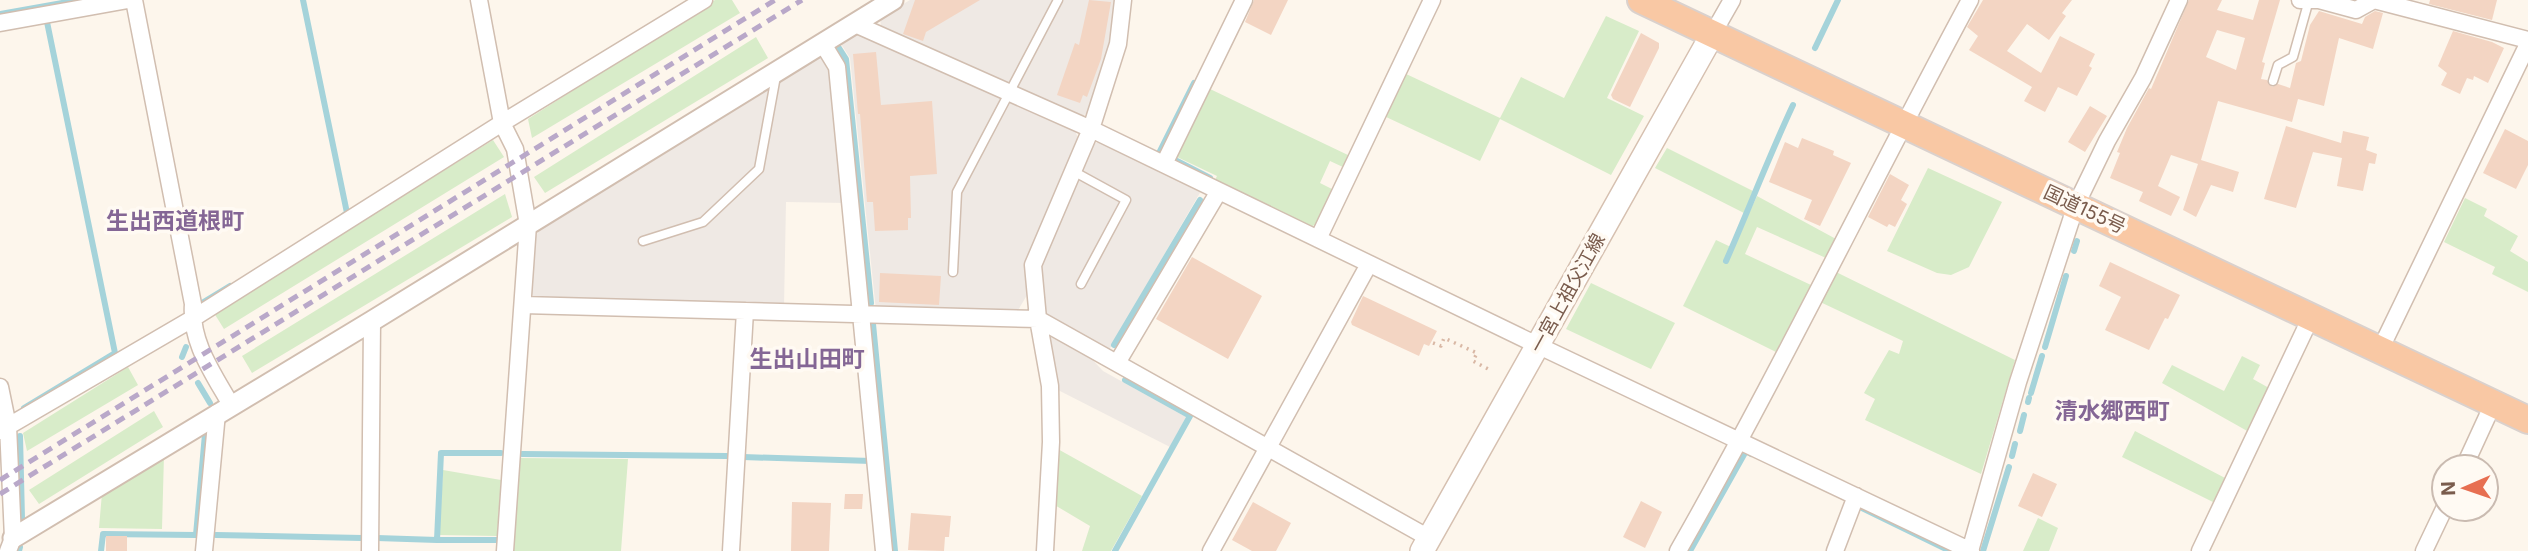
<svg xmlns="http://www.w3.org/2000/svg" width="2528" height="551" font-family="Inter,'Noto Sans JP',sans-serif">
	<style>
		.industrial { fill: #efe9e4 }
		.green { fill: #d8ecc9 }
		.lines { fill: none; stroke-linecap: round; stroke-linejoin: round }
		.stream { stroke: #a5d3da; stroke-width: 6 }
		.building { fill: #f3d5c3; fill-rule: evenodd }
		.service-casing { stroke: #d1beb0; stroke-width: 11 }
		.minor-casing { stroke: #d1beb0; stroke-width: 19 }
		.tertiary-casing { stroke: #d1beb0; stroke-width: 23 }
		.secondary-casing { stroke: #d6c0b0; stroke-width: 26 }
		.trunk-casing { stroke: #dad1cd; stroke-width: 30 }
		.path { stroke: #d9b8a5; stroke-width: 3.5; stroke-dasharray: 2 5; stroke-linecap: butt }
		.service { stroke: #fff; stroke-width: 8 }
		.minor { stroke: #fff; stroke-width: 16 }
		.tertiary { stroke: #fff; stroke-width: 19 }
		.secondary { stroke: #fff; stroke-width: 23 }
		.trunk { stroke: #f9c8a4; stroke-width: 26 }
		.rail { stroke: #b9a8c9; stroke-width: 5; stroke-dasharray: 10 7; stroke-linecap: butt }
		.labels { text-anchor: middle; stroke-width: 7; stroke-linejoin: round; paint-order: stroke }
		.street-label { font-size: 19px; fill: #7a5c4d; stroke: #fffaf3 }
		.quarter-label { font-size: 23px; font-weight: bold; fill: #846695; stroke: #fffaf3 }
	</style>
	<rect width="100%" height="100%" fill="#fdf6ec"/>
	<!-- industrial -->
	<path class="industrial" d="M910,0H1118L1112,41L1088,113L1080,117L881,26L880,18Z
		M860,31L1074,129L1079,140L1028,265L1027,295L1017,312L876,311L850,58L841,44Z
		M825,54L834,70L847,203L786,202L784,307L534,300L531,290L534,238L544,224Z
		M1100,142L1201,191L1109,350L1041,311L1039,263L1092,144Z
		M1050,332L1086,353L1103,371L1186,417L1170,447L1056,389L1046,338Z"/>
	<!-- green -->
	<path class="green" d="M715,0H732L740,13L532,138L528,119Z
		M1606,16L1639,31L1607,98L1644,116L1611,175L1500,119L1480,161L1384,116L1404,73L1500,118L1521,77L1564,98Z
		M756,37L768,58L545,193L534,177Z
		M1208,88L1350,156L1345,168L1330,161L1320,183L1334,190L1319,222L1311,227L1215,180L1217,176L1175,156Z
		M493,140L504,157L224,329L214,313Z
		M1667,148L1753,191L1744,213L1655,168Z
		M1928,168L2002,202L1969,267L1951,275L1937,273L1887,251Z
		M505,194L512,217L252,373L242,356Z
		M1757,196L1836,239L1826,258L1757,227L1745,254L1811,285L1776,352L1683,306L1716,240L1733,248Z
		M2465,198L2487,209L2484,216L2518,236L2510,251L2528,262V292L2492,274L2495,267L2444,242Z
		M1834,271L2015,360L1981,474L1865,420L1875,399L1864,393L1889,350L1899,354L1903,341L1818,301Z
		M1591,283L1675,323L1651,369L1566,329Z
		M2242,356L2260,365L2253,379L2269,388L2249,432L2162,383L2172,365L2224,391Z
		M128,367L138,385L27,451L23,433Z
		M154,411L163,427L39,504L29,490Z
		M2135,431L2227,479L2215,503L2122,457Z
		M1056,448L1142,496L1111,551H1082L1090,526L1053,504Z
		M164,455L162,529L99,528L102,493Z
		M520,458L628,459L621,551H513Z
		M443,470L501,480L497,536L439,535Z
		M2038,518L2058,528L2049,551H2023Z"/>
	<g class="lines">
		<!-- stream -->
		<path class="stream" d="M303,0L347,213L343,216
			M0,14L79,0
			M839,48L846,59L871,303
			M1815,48L1838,0
			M1160,151L1194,83
			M1177,161L1210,178
			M2074,251L2077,241
			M1726,261C1749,209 1769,156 1793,105
			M202,303L230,286
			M873,324L895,551
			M1114,345L1200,200
			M2045,347L2066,276
			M182,357L186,347
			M198,383L210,403
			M2031,393L2042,356
			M2028,402L2029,398
			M24,408L115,353L47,22
			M2020,431L2024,415
			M20,436L22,518
			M522,454L727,456
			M2012,456L2015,444
			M743,457L871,461
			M1862,508L1950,551
			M216,535L362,538
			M377,538L437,540L441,453H501
			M437,540H498
			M19,551L20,547
			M101,551L103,534L196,535L205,434
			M1115,551L1190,416L1125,380
			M1690,551L1746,451L1751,454
			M1983,551L2009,467"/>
	</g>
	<!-- building -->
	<path class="building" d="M915,0H980L926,32L923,41L903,34Z
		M1089,0L1111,2L1101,59L1087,97L1083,95L1080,103L1057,95L1075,43L1079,45Z
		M1254,0H1288L1271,35L1245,22Z
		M1983,0H2072L2062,13L2066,16L2049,40L2027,24L2007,51L2041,73L2060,36L2095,54L2089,66L2092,68L2077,96L2058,87L2045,112L2024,101L2032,87L1969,50L1978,36L1967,27Z
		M2189,0H2222L2217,10L2253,20L2259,0H2280L2262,62L2265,63L2261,79L2267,80L2272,87L2278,84L2290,88L2296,63L2301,61L2310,25L2319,11L2362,24L2365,17L2375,11L2383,13L2373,49L2339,38L2324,106L2298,99L2292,122L2218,101L2201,160L2239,172L2233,192L2211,185L2196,217L2183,210L2198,164L2171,155L2158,186L2180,197L2171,216L2139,201L2143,192L2110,178L2120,153L2117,152L2127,128L2149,88L2151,89ZM2217,30L2245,38L2236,70L2206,57Z
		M2430,0H2497L2492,20L2429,4Z
		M2453,31L2492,42L2504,48L2488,83L2474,76L2473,80L2467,78L2460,94L2441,85L2447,73L2438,66Z
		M1641,33L1659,43V48L1630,107L1613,99L1611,95Z
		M876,52L881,105L932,101L937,174L910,176L911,218H908V230L875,231L873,202H867L860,114H858L853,54Z
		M2090,106L2107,116L2085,152L2068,142Z
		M2286,126L2341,143L2343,131L2369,137L2366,150L2377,154L2375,164L2369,163L2363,191L2337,186L2342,158L2313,152L2296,208L2264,199Z
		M2505,129L2528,141V165L2516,189L2483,173Z
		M1802,138L1834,151L1833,155L1851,163L1820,226L1804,219L1812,200L1769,182L1785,142L1798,148Z
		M1890,174L1909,185L1901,200L1907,204L1895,227L1889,224L1887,227L1868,217Z
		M1192,257L1262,296L1228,359L1156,319Z
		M2110,262L2180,295L2168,319L2165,318L2149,350L2105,330L2121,297L2099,286Z
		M880,273L941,276L939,305L879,302Z
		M1363,296L1437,331L1429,346L1424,344L1419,356L1352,325L1351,322Z
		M2033,473L2057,484L2042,517L2018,506Z
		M845,494H863L862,509H844Z
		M1641,501L1662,512L1645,548L1623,537Z
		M792,502L831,503L829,551H791Z
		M1253,502L1291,523L1276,551H1252L1232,540Z
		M911,513L951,516L949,537H945L944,551L908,550Z
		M106,536H127V551H106Z"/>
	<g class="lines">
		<defs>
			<path id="service" d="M2273,81L2278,65L2293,57L2309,0
				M1073,171L1126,200L1081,284
				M643,241L703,222L759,169L776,76
				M953,272L957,192L1058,0"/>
			<path id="minor" d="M134,0L193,304C190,342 213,373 231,405
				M479,0L502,123L515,149L528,225L505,551
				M2300,0H2319L2356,10L2374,0L2528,40
				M0,23L128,0
				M855,24L1091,129L1537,345L1971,551
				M1712,35L1732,0
				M823,44L837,67L884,551
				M1164,164L1244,0
				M1318,239L1432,0
				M523,305L1038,319L1429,538
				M2380,350L2528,44
				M1117,363L1219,191
				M0,387L8,426L13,538L8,551
				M0,431L192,319L502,123L704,0
				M2464,467L2493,404
				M204,551L217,413
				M370,551L372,321
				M731,551L745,311
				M1045,551L1051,442L1050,386L1038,319L1033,265L1091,129L1118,44L1123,0
				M1211,551L1369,264
				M1678,551C1781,370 1871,183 1970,0
				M1835,551L1856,496
				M1970,551L2018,382L2076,205L2107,141L2143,78L2179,0
				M2200,551L2311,317
				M2424,551L2444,509"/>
			<path id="tertiary" d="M13,538L372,321L893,0"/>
			<path id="secondary" d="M1422,551L1712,35"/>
			<path id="trunk" d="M1641,0L2528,420"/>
		</defs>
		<!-- service casing -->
		<use href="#service" class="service-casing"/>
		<!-- minor casing -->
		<use href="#minor" class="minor-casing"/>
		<!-- tertiary casing -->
		<use href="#tertiary" class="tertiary-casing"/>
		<!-- secondary casing -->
		<use href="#secondary" class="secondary-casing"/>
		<!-- trunk casing -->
		<use href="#trunk" class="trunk-casing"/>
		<!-- path -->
		<path class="path" d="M1433,343L1441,346L1444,338L1477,353L1473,361L1490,370"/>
		<!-- service -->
		<use href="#service" class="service"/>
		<!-- minor -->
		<use href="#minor" class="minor"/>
		<!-- tertiary -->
		<use href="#tertiary" class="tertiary"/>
		<!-- secondary -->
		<use href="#secondary" class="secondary"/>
		<!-- trunk -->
		<use href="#trunk" class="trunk"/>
		<!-- rail -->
		<path class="rail" d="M0,480L775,0
			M0,494L802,0"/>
	</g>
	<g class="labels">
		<!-- street labels -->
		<g class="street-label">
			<text transform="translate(2085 209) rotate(25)" y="7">国道155号</text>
			<text transform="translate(1567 293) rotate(-61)" y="7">一宮上祖父江線</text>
		</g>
		<!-- quarter labels -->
		<g class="quarter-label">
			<text x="175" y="229">生出西道根町</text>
			<text x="807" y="367">生出山田町</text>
			<text x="2112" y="419">清水郷西町</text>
		</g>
	</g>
	<!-- north arrow -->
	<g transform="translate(2465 488) rotate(268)"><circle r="33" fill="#fffaf3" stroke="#cabbb1" stroke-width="2"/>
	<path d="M0-5L12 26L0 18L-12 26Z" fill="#e76f51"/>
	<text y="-10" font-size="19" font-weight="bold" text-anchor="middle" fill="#7a5c4d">N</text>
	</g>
</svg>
